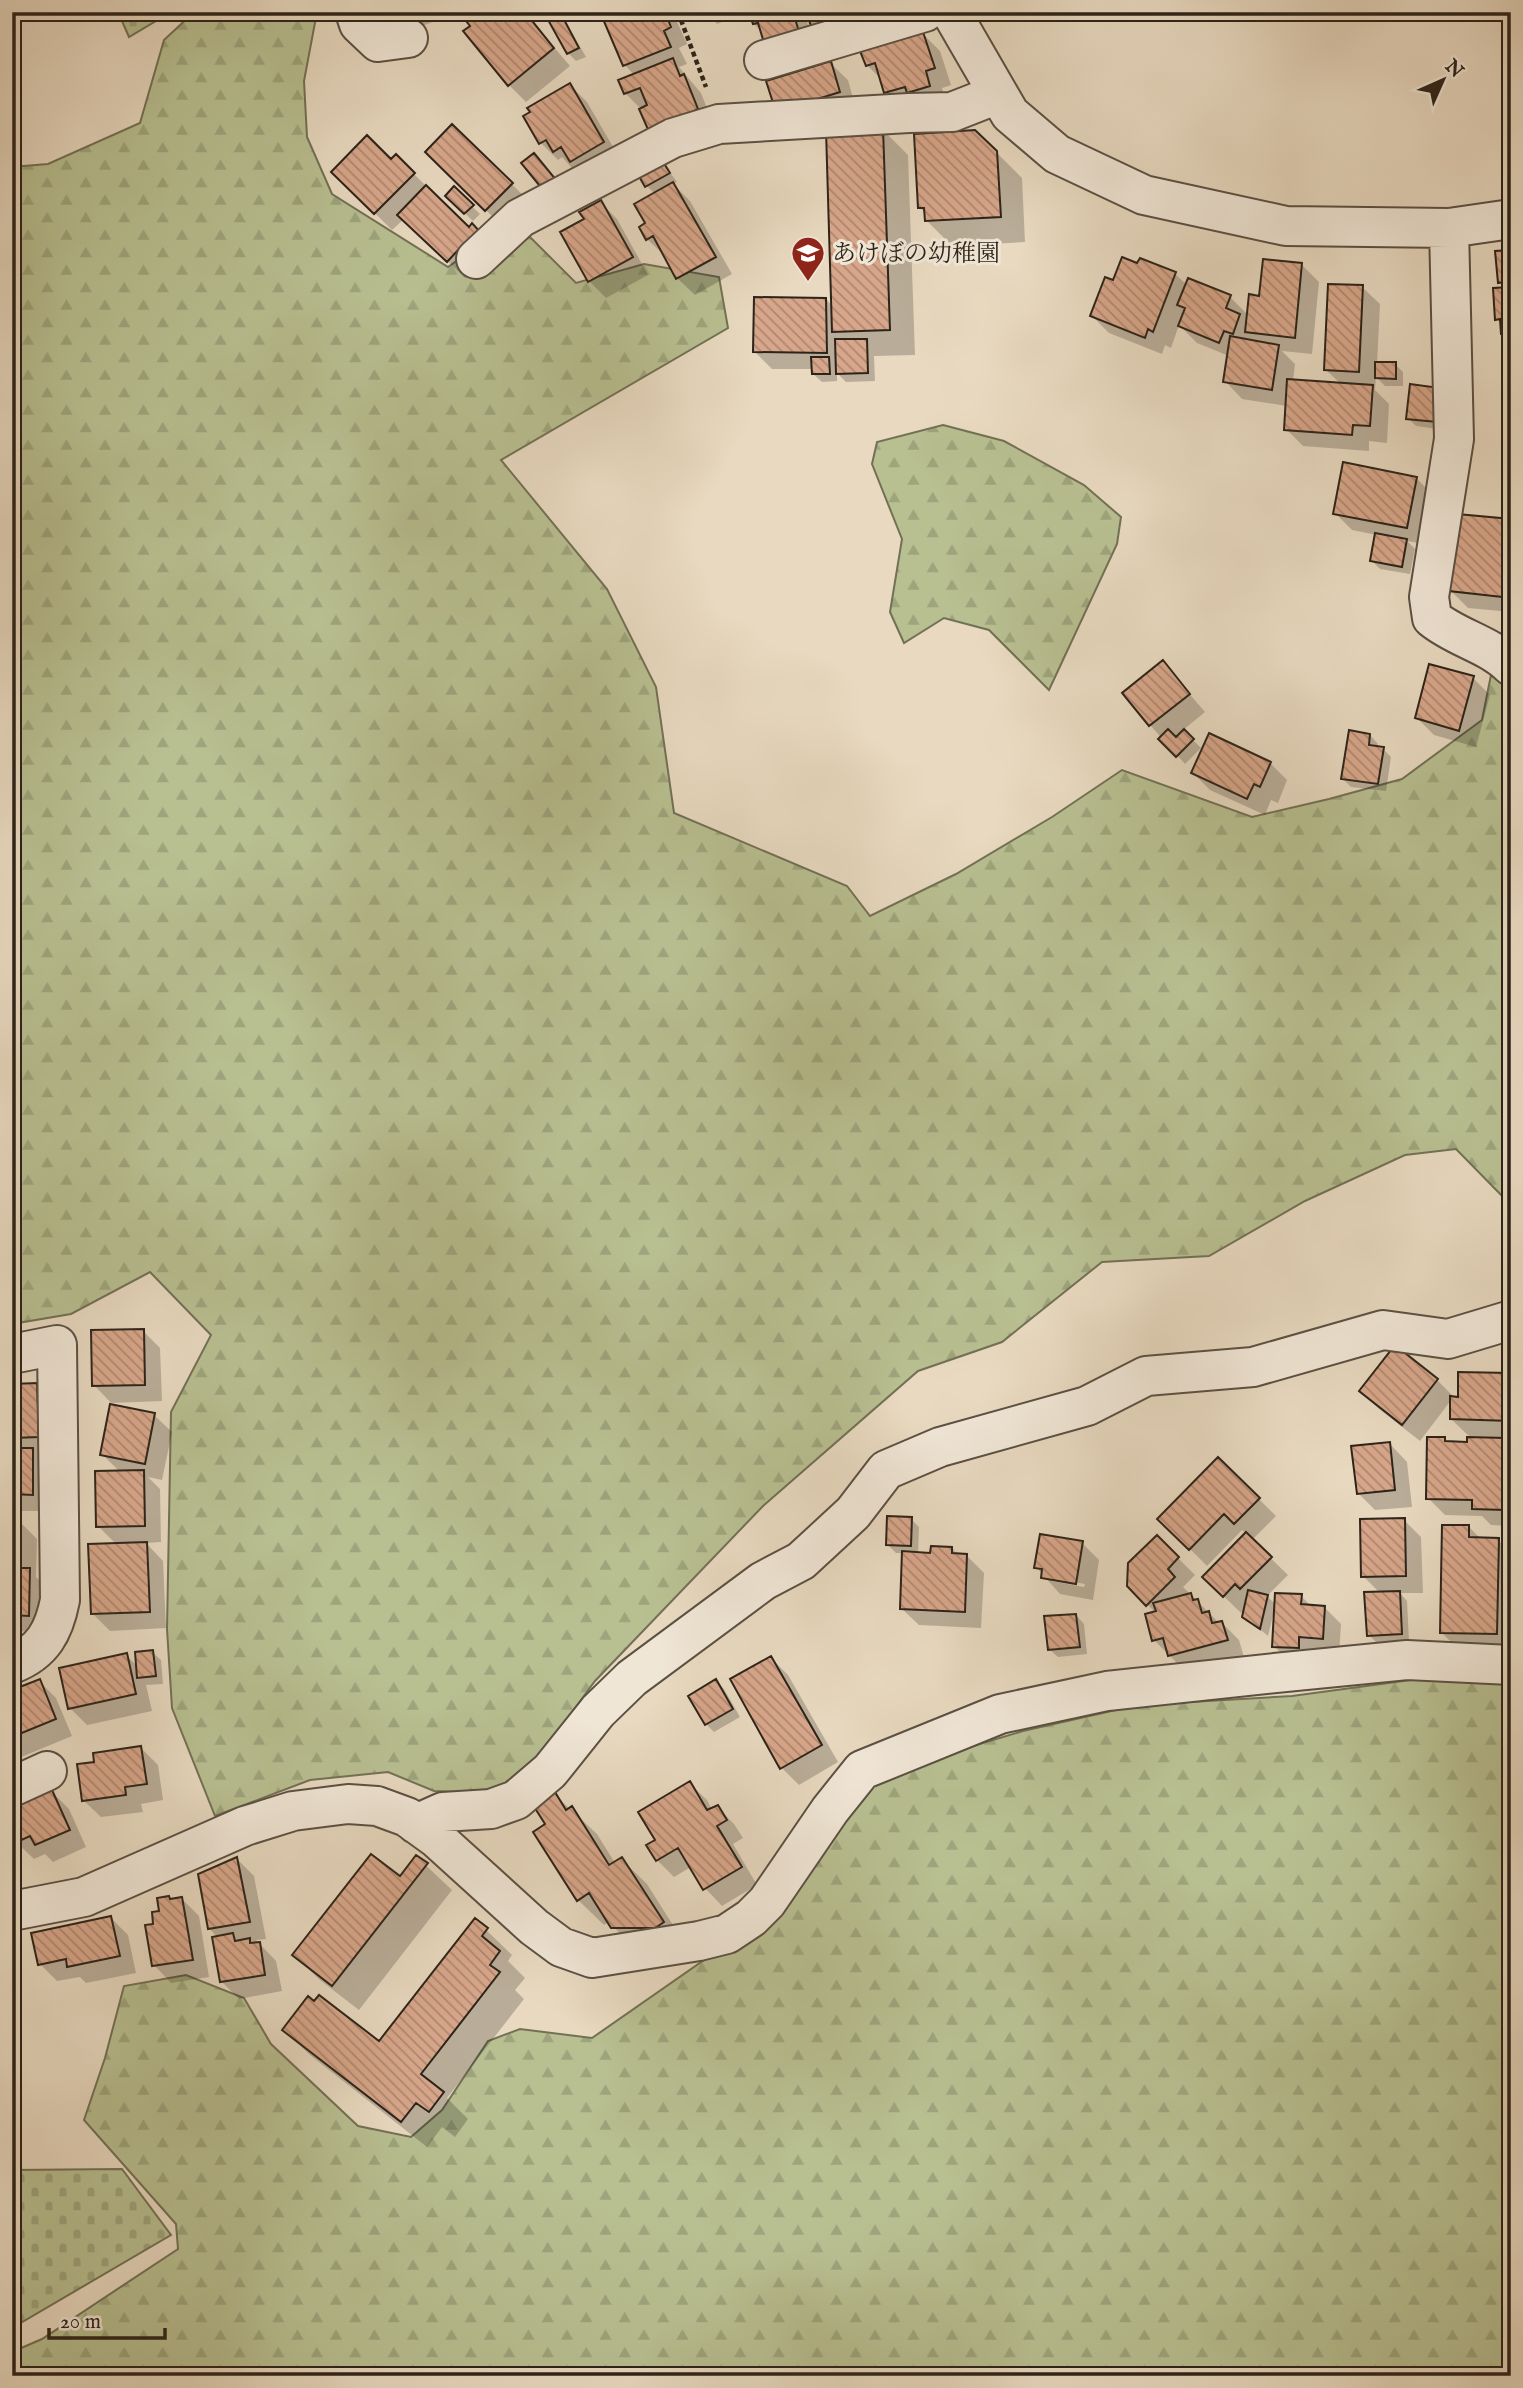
<svg xmlns="http://www.w3.org/2000/svg" width="1523" height="2388" font-family="'IM FELL English','Noto Serif JP',serif">
	<style>
		.forest { fill: url(#forest-firs); stroke: #727155; stroke-width: 2 }
		.cemetery { fill: url(#cemetery-stones); stroke: #727155; stroke-width: 2 }
		.shadow { fill: #0003; fill-rule: evenodd }
		.building { fill: url(#building-back-hatch); stroke: #2c2319; stroke-width: 2 }
		.lines { fill: none; stroke-linecap: round; stroke-linejoin: round }
		.street-casing { stroke: #5b5043; stroke-width: 42 }
		.path { stroke: #2c2319; stroke-width: 4.5; stroke-dasharray: 5 3.5; stroke-linecap: butt }
		.street { stroke: #f0e6d6; stroke-width: 38 }
		.labels { text-anchor: middle; stroke-width: 6; stroke-linejoin: round; paint-order: stroke }
		.poi-label { font-size: 24px; fill: #2c2319; stroke: #f0e6d6; text-anchor: start }
	</style>
	<defs>
		<pattern id="forest-firs" width="22" height="20" patternUnits="userSpaceOnUse" patternTransform="scale(1.75)"><rect width="22" height="20" fill="#b8bf91"/><path d="M5 1l3.5 6h-7zM16 11l3.5 6h-7z" fill="#9ea47c"/></pattern>
		<pattern id="cemetery-stones" width="16" height="16" patternUnits="userSpaceOnUse" patternTransform="scale(1.75)"><rect width="16" height="16" fill="#b8bf91"/><path d="M2 7V4a2 2 0 0 1 4 0v3zM10 15v-3a2 2 0 0 1 4 0v3z" fill="#9ea47c"/></pattern>
		<pattern id="building-back-hatch" width="6" height="6" patternUnits="userSpaceOnUse" patternTransform="scale(1.75)"><rect width="6" height="6" fill="#d8a68a"/><path d="M-1 5l2 2M0 0l6 6M5-1l2 2" fill="none" stroke="#af8770"/></pattern>
	</defs>
	<rect width="100%" height="100%" fill="#e8d9c0"/>
	<filter id="stains"><feTurbulence type="fractalNoise" baseFrequency=".00286" numOctaves="4"/><feColorMatrix values="0 0 0 0 .2 0 0 0 0 .09 0 0 0 0 .02 0 0 0 .5 -.17"/></filter>
	<radialGradient id="worn" r=".72"><stop offset=".6" stop-color="#630" stop-opacity="0"/><stop offset="1" stop-color="#630" stop-opacity=".3"/></radialGradient>
	<!-- forest -->
	<path class="forest" d="M194,12H317L304,81L307,137L332,194L448,267L513,220L576,283L644,264L719,277L728,328L501,460L607,589L656,687L674,813L847,886L870,916L956,874L1052,817L1122,770L1252,817L1329,799L1402,779L1482,720L1498,640L1511,624V1205L1456,1149L1405,1155L1305,1201L1209,1256L1102,1262L1002,1342L918,1371L763,1506L595,1681L538,1759L491,1793L434,1791L388,1772L310,1780L215,1816L172,1708L167,1629L171,1412L211,1335L150,1272L71,1314L12,1324V167L48,164L140,123L164,40Z
		M943,425L1004,441L1084,485L1121,517L1117,544L1049,690L989,630L944,618L904,643L890,612L902,539L872,464L877,442Z
		M1433,1677L1511,1683V2376H12V2352L42,2339L178,2249L176,2224L84,2120L105,2058L124,1986L186,1975L244,1998L271,2044L358,2126L411,2137L442,2110L488,2041L520,2029L592,2038L707,1958L739,1946L763,1933L793,1899L842,1817L871,1783L900,1768L1023,1731L1138,1705L1292,1696Z"/>
	<!-- cemetery -->
	<path class="cemetery" d="M118,12H171L129,37Z
		M122,2169L171,2235L12,2328V2170Z"/>
	<!-- shadow -->
	<path class="shadow" d="M377,12H449L450,16L416,28L418,35Z
		M461,12H506L509,16L524,12L570,66L526,102L509,85Z
		M549,12H580L565,20L586,57L576,61L568,53L553,17Z
		M605,12H672L674,15L687,44L679,48L687,64L679,67L701,93L714,126L641,109L625,93L634,75L625,65Z
		M706,12H748L717,24Z
		M751,12H804L816,52L762,32L754,24Z
		M923,34L940,51L951,85L942,88L946,103L902,109L885,92L881,79L867,65Z
		M830,63L848,80L856,109L795,128Z
		M570,85L587,102L620,159L589,178L576,165L572,168L562,157L558,160L541,143Z
		M452,126L529,201L503,227L427,152Z
		M883,130L908,155L915,355L874,356L875,381L846,382L837,373V381L822,382L813,374V369H772L755,352L826,299L833,307Z
		M996,152L1022,178L1025,242L952,246L926,220V213L920,208Z
		M660,159L677,182L673,184L690,201L732,274L695,295L677,278L665,256L647,239L655,194L647,186L638,171Z
		M391,161L414,174L431,191L477,265L465,278L404,219L392,230L333,172Z
		M454,189L480,214L473,221L447,196Z
		M600,202L617,219L648,275L606,298L589,281L586,220Z
		M1511,252V341L1503,333V325L1496,319L1507,289L1500,282Z
		M1141,260L1175,274L1187,285L1230,297L1249,316L1260,298L1302,265L1319,282L1312,354L1282,351L1295,364L1293,381L1341,384L1326,370L1362,287L1380,304L1377,364H1395L1403,372V386H1385L1376,377L1375,390L1389,404L1387,443L1369,441V451L1303,446L1286,429L1287,406L1242,399L1225,381L1229,356L1197,343L1179,325L1171,348L1165,345L1162,354L1109,333L1092,316L1114,282L1138,266Z
		M1411,386L1445,430L1416,426L1408,418Z
		M1416,478L1433,495L1424,544L1407,541L1415,549L1410,574L1380,569L1372,561L1377,535L1352,530L1335,513Z
		M1511,520V612L1468,608L1451,591Z
		M1162,662L1205,712L1183,730L1201,748L1185,764L1150,725Z
		M1473,678L1490,695L1476,747L1434,735L1417,718Z
		M1370,735L1378,744L1377,748L1383,749L1391,757L1386,791L1351,787L1343,779Z
		M1270,763L1287,780L1278,803L1271,800L1265,815L1210,790L1193,773Z
		M143,1331L160,1348L162,1401L111,1403L94,1385Z
		M1511,1375V1437H1502L1511,1445V1526L1491,1525L1482,1516L1445,1515L1428,1498L1445,1439L1449,1443L1469,1444L1472,1439L1451,1419L1452,1399L1420,1441L1378,1408L1361,1391L1437,1380L1455,1398Z
		M36,1385L53,1402L55,1454H37L50,1467V1511H12V1386Z
		M154,1415L172,1432L162,1480L148,1477L160,1489L161,1542L146,1543L163,1561L166,1628L110,1631L92,1613L116,1544L98,1526L120,1472L102,1454Z
		M1390,1444L1407,1462L1412,1507L1375,1510L1358,1493Z
		M1219,1460L1276,1516L1252,1540L1288,1575L1267,1596L1276,1605L1301,1596L1312,1607H1324L1341,1624L1339,1655L1291,1663L1274,1646L1276,1611H1274L1268,1636L1244,1616L1246,1607L1241,1613L1204,1577L1246,1534L1242,1530L1207,1566L1160,1519Z
		M911,1519L919,1527L918,1554H932L952,1548L959,1556H967L984,1573L981,1628L919,1625L901,1608L903,1553H896L887,1544Z
		M1404,1520L1421,1537L1423,1593H1400L1407,1601L1409,1641L1377,1643L1369,1635L1380,1593L1363,1576Z
		M12,1522H20L37,1539L36,1577L46,1587L45,1632L12,1631Z
		M1469,1527L1481,1539L1498,1540L1511,1553V1651L1459,1650L1442,1633Z
		M1157,1537L1195,1575L1183,1587L1219,1623H1222L1239,1640L1244,1657L1186,1672L1154,1640L1156,1613L1128,1585Z
		M1082,1543L1099,1560L1093,1600L1060,1594L1036,1567ZM1051,1578L1085,1584L1084,1587L1051,1581Z
		M1076,1615L1084,1624L1087,1654L1058,1657L1049,1649Z
		M152,1652L161,1660L163,1684L146,1685L152,1711L87,1725L70,1708L126,1655L138,1667Z
		M771,1658L788,1675L838,1762L799,1785L782,1768L732,1680Z
		M39,1681L56,1698L72,1736L14,1760L12,1758V1692Z
		M716,1681L724,1689L740,1717L714,1732L706,1724Z
		M141,1748L158,1765L163,1800L141,1804L143,1812L101,1817L83,1800L96,1763Z
		M689,1783L707,1800L712,1810L717,1807L734,1824L743,1838L733,1844L757,1885L722,1906L705,1888L691,1867L674,1877L657,1860Z
		M52,1792L69,1809L86,1847L53,1862L45,1854L34,1859L16,1842Z
		M554,1794L597,1834L615,1863L621,1859L647,1884L688,1949L639,1953L609,1922L604,1925L578,1900Z
		M12,1854L20,1870L12,1874Z
		M417,1857L452,1890L359,2010L320,1980L294,1955L400,1878Z
		M237,1859L254,1876L266,1939L256,1940L276,1961L282,1991L239,1999L221,1981L218,1938L209,1928Z
		M169,1897L172,1900L182,1899L199,1916L209,1977L171,1983L154,1965L155,1925Z
		M111,1918L128,1935L136,1973L86,1983L80,1977L57,1981L40,1964Z
		M486,1930L512,1955L508,1961L525,1978L515,1990L524,1999L447,2098L468,2119L455,2137L442,2127L427,2147L310,2055L284,2030L379,2044Z
		M12,2028L17,2050L12,2051Z
		M12,2061L19,2068L14,2136H12Z"/>
	<!-- building -->
	<path class="building" d="M375,12H401L402,18L380,26Z
		M459,12H505L507,15L510,12H525L554,48L508,86L463,31L470,26Z
		M560,12L579,48L567,54L547,18Z
		M600,12H665L671,27L664,31L671,47L623,66Z
		M793,12L800,35L765,46L758,23L753,24L749,13Z
		M807,12H847L849,19L812,31Z
		M923,32L935,68L926,71L930,86L907,93L905,87L884,93L875,63L866,66L860,51Z
		M673,58L680,76L684,74L698,109L650,134L639,109L647,105L640,88L624,94L618,80Z
		M831,61L840,92L776,112L766,81Z
		M570,83L604,142L570,162L561,147L553,152L546,140L539,144L523,116L530,112L527,108Z
		M452,124L513,183L485,211L425,152Z
		M883,128L890,330L832,332L826,130Z
		M975,130L997,151L1001,217L925,221L924,208H918L914,134Z
		M367,135L391,159L396,154L415,173L374,214L331,172Z
		M534,153L557,181L544,191L521,163Z
		M660,157L670,173L645,187L636,171Z
		M673,182L716,257L676,279L653,236L646,240L639,227L645,223L634,204Z
		M426,185L469,227L472,223L481,233L462,253L459,249L447,262L397,215Z
		M454,186L474,205L464,214L445,196Z
		M601,200L633,257L588,282L560,232L584,219L579,212Z
		M1511,250V281L1498,283L1495,251Z
		M1122,257L1137,263L1140,258L1176,272L1153,332L1148,329L1145,338L1090,316L1105,277L1113,280Z
		M1263,259L1302,263L1295,338L1245,332L1249,294L1259,296Z
		M1188,278L1231,295L1226,308L1240,314L1233,334L1224,331L1219,343L1178,326L1185,308L1177,305Z
		M1328,284L1363,285L1359,372L1324,370Z
		M1511,287V333L1501,334L1500,319L1495,320L1493,288Z
		M754,297L826,298L827,353L753,352Z
		M1230,336L1279,345L1272,390L1223,382Z
		M835,339H867L868,373L836,374Z
		M811,357H829L830,374H812Z
		M1375,362H1396V379L1375,378Z
		M1287,379L1373,385L1370,426L1353,425L1352,435L1284,430Z
		M1410,384L1440,388L1437,422L1406,419Z
		M1343,462L1417,477L1407,528L1333,514Z
		M1457,514L1511,519V598L1449,591Z
		M1375,533L1407,539L1402,567L1370,561Z
		M1163,660L1190,694L1149,726L1122,693Z
		M1429,664L1474,676L1459,731L1415,718Z
		M1168,729L1176,737L1184,729L1194,739L1176,757L1158,739Z
		M1349,730L1370,734L1369,745L1384,747L1378,784L1341,779Z
		M1209,733L1271,762L1260,787L1254,784L1247,799L1191,773Z
		M144,1329L145,1385L92,1386L91,1330Z
		M1395,1345L1438,1379L1402,1425L1359,1391Z
		M1458,1372L1511,1373V1421L1450,1419V1396L1458,1397Z
		M37,1383L39,1437L12,1438V1384Z
		M110,1404L155,1413L145,1464L100,1455Z
		M1427,1437H1445V1441L1467,1442V1437L1506,1438V1466L1511,1467V1489H1505V1510L1472,1509V1500L1426,1499Z
		M1390,1442L1395,1490L1357,1494L1351,1446Z
		M12,1448H33V1495L12,1494Z
		M1218,1457L1260,1498L1234,1524L1224,1514L1189,1550L1157,1519Z
		M144,1470L145,1526L96,1527L95,1471Z
		M887,1516L912,1517L911,1546L886,1545Z
		M1405,1518L1406,1576L1361,1577L1360,1519Z
		M12,1520H20L19,1563H12Z
		M1442,1525H1469V1537L1499,1538L1497,1634L1440,1633Z
		M1246,1532L1272,1557L1240,1589L1235,1584L1223,1597L1202,1577Z
		M1040,1534L1083,1541L1076,1584L1041,1578L1042,1569L1034,1568Z
		M1157,1535L1179,1557L1168,1569L1175,1577L1146,1606L1127,1586L1128,1563Z
		M147,1542L150,1612L91,1614L88,1544Z
		M931,1546L952,1547V1553L967,1554L965,1612L900,1609L902,1551L930,1553Z
		M12,1568H30L29,1616L12,1615Z
		M1248,1590L1268,1595L1260,1629L1242,1617Z
		M1400,1591L1402,1634L1367,1636L1364,1592Z
		M1191,1593L1193,1600L1198,1599L1202,1613L1209,1611L1212,1623L1222,1621L1228,1640L1168,1656L1163,1638L1152,1641L1145,1614L1156,1611L1153,1603Z
		M1275,1593L1302,1594L1301,1604L1325,1606L1323,1639L1299,1637V1648L1272,1647Z
		M1076,1614L1080,1647L1048,1650L1044,1616Z
		M153,1650L156,1676L137,1678L135,1652Z
		M127,1653L136,1694L68,1709L59,1668Z
		M771,1656L822,1745L780,1769L730,1679Z
		M40,1679L56,1719L12,1737V1690Z
		M716,1679L733,1709L705,1725L688,1696Z
		M141,1746L147,1784L125,1787L126,1795L82,1801L77,1764L94,1762L93,1753Z
		M690,1781L707,1810L718,1805L727,1820L717,1826L742,1867L703,1890L678,1848L656,1861L646,1845L655,1840L638,1812Z
		M52,1790L70,1830L35,1845L30,1836L15,1843L12,1837V1808Z
		M555,1792L566,1810L572,1806L609,1865L622,1857L664,1922L655,1928H611L589,1893L577,1901L533,1832L545,1824L533,1805Z
		M371,1854L400,1876L416,1855L428,1863L332,1986L292,1955Z
		M237,1857L250,1922L208,1929L198,1874Z
		M169,1896L170,1899L182,1897L193,1960L152,1966L145,1925L153,1924L152,1912L159,1911L157,1898Z
		M111,1916L120,1956L67,1967L66,1959L38,1965L31,1933Z
		M475,1918L488,1928L482,1936L500,1951L490,1965L500,1972L421,2074L444,2092L429,2112L416,2103L401,2122L282,2030L308,1996L314,2001L319,1995L379,2041Z
		M233,1933L235,1941L250,1938V1943L260,1942L265,1975L220,1982L212,1937Z"/>
	<g class="lines">
		<defs>
			<path id="street" d="M355,12L359,24L378,42L408,38
				M951,12L1010,114L1057,154L1144,195L1286,226L1449,228L1511,219
				M764,60L925,12
				M1449,228L1454,439L1429,597L1432,618C1456,638 1489,644 1511,666
				M476,259L520,218L673,138L719,124L909,113L952,112L998,94
				M12,1354L57,1345L60,1600C54,1631 43,1652 12,1664
				M12,1787L47,1771
				M416,1824L443,1812L491,1809L516,1800L550,1771L598,1711L632,1678L763,1581L801,1561L853,1513L886,1470L940,1447L1087,1406L1146,1376L1253,1367L1383,1330L1448,1339L1511,1320
				M12,1911L84,1897L245,1826L293,1811L348,1804L377,1806L407,1817L436,1838L534,1927L561,1947L592,1958L699,1941L727,1934L751,1918L767,1902L830,1810L862,1770L1000,1714L1107,1691L1275,1673L1407,1660L1511,1665"/>
		</defs>
		<!-- street casing -->
		<use href="#street" class="street-casing"/>
		<!-- path -->
		<path class="path" d="M678,12L706,87"/>
		<!-- street -->
		<use href="#street" class="street"/>
	</g>
	<!-- icons -->
	<defs>
		<symbol id="school-pin" viewBox="-11 -11 22 30"><path d="M0 17L-7.5 6A9.5 9.5 0 1 1 7.5 6Z" fill="#8f2418" stroke="#f0e6d6"/><path d="M0-5L7-2L0 1L-7-2ZM-4 1L0 2.5L4 1V4Q0 6-4 4Z" fill="#fff"/></symbol>
	</defs>
	<g fill-rule="evenodd">
		<use href="#school-pin" x="789" y="234" width="38" height="52"/>
	</g>
	<g class="labels">
		<!-- poi labels -->
		<g class="poi-label">
			<text x="832" y="261">あけぼの幼稚園</text>
		</g>
	</g>
	<!-- margin -->
	<rect width="1523" height="2388" fill="none" stroke="#e8d9c0" stroke-width="42"/>
	<rect x="14" y="14" width="1495" height="2360" fill="none" stroke="#2c2319" stroke-width="3.5"/>
	<rect x="21" y="21" width="1481" height="2346" fill="none" stroke="#2c2319" stroke-width="2"/>
	<!-- north arrow -->
	<g transform="translate(1443 80) rotate(45)" stroke="#f0e6d6" stroke-width="5" paint-order="stroke">
	<path d="M0-5L12 26L0 18L-12 26Z" fill="#2c2319"/>
	<text y="-10" font-size="19" font-weight="bold" text-anchor="middle" fill="#2c2319">N</text>
	</g>
	<!-- scale -->
	<path d="M49 2328v10h116v-10" fill="none" stroke="#2c2319" stroke-width="3.5"/>
	<text x="60" y="2328" font-size="21" fill="#2c2319" stroke="#f0e6d6" stroke-width="5" paint-order="stroke">20 m</text>
	<rect width="100%" height="100%" filter="url(#stains)"/>
	<rect width="100%" height="100%" fill="url(#worn)"/>
</svg>
